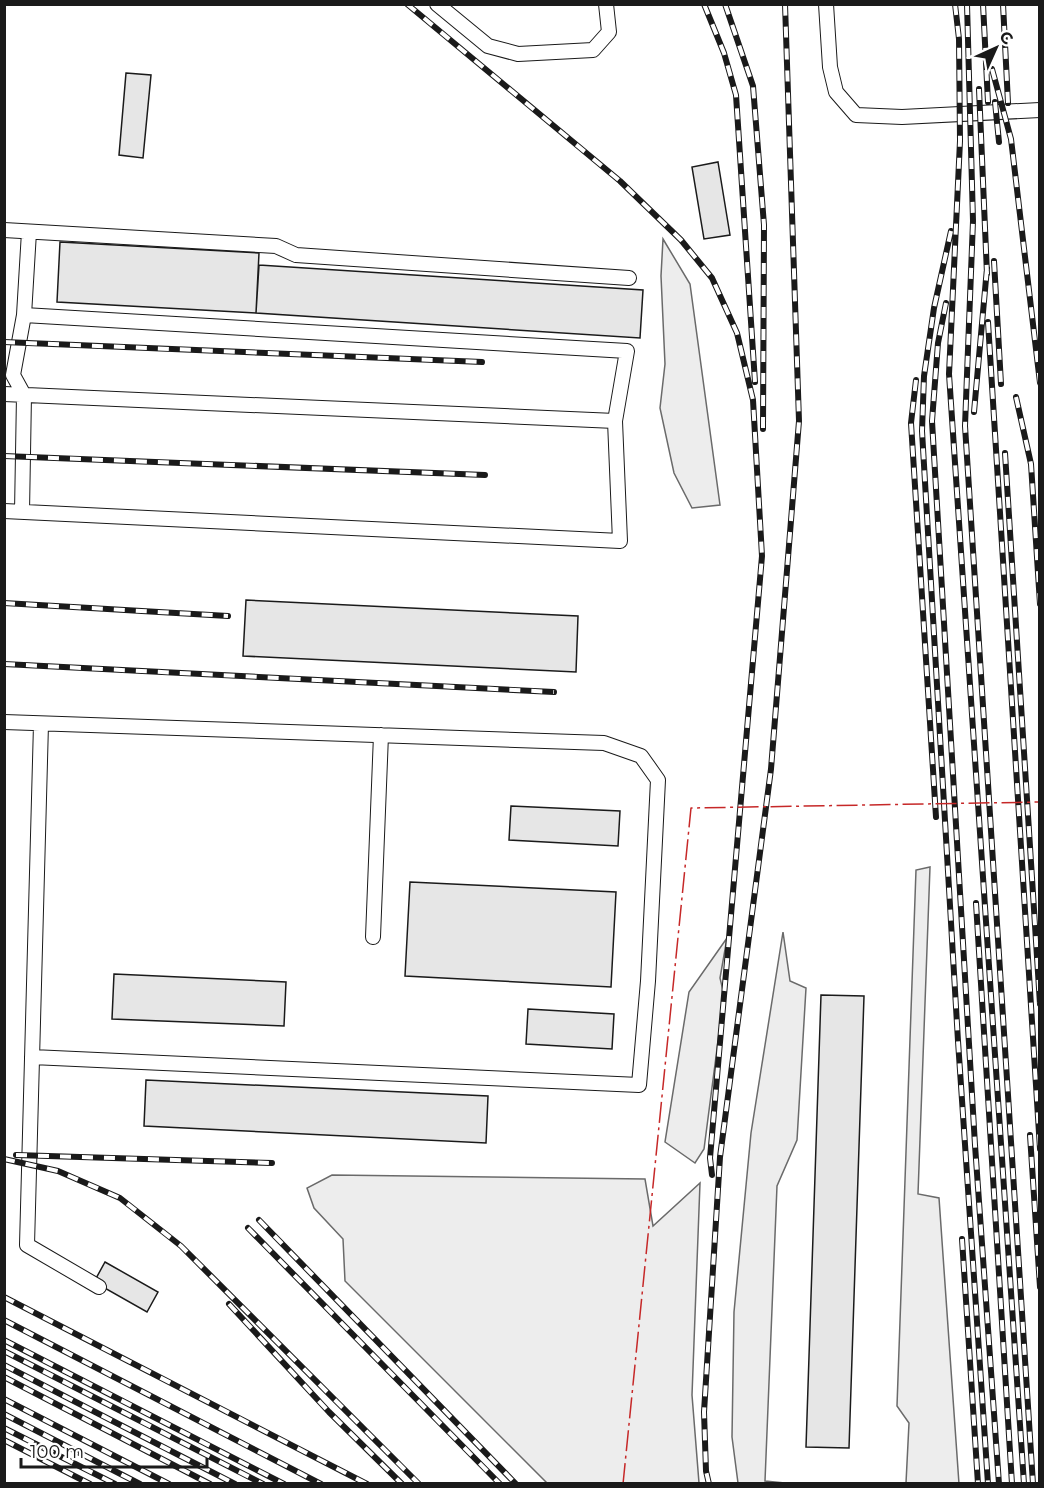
<svg xmlns="http://www.w3.org/2000/svg" width="1044" height="1488" font-family="Montserrat,sans-serif">
	<style>
		.built { fill: #ededed; stroke: #6a6a6a; stroke-width: 1.5 }
		.building { fill: #e6e6e6; stroke: #1a1a1a; stroke-width: 1.5 }
		.lines { fill: none; stroke-linecap: round; stroke-linejoin: round }
		.minor-casing { stroke: #1a1a1a; stroke-width: 16 }
		.minor { stroke: #fff; stroke-width: 14 }
		.rail-casing { stroke: #1a1a1a; stroke-width: 6 }
		.rail { stroke: #fff; stroke-width: 4; stroke-dasharray: 11; stroke-linecap: butt }
		.power { stroke: #c62828; stroke-width: 1.5; stroke-dasharray: 21 4.5 3 4.5; stroke-linecap: butt }
	</style>
	<rect width="100%" height="100%" fill="#fff"/>
	<!-- built -->
	<path class="built" d="M663,239L690,284L720,505L692,508L674,473L660,408L665,364L661,276Z
		M930,867L918,1194L939,1198L959,1484L906,1483L909,1423L897,1406L916,870Z
		M783,932L790,981L806,988L797,1140L777,1186L765,1481L785,1483H738L732,1437L734,1312L751,1133Z
		M727,938L720,978L724,995L704,1149L695,1163L665,1142L689,992Z
		M332,1175L645,1179L653,1226L700,1183L692,1395L699,1483H547L345,1281L343,1239L314,1208L307,1188Z"/>
	<!-- building -->
	<path class="building" d="M126,73L151,75L143,158L119,155Z
		M718,162L730,235L704,239L692,167Z
		M60,242L259,253L256,313L57,302Z
		M259,265L643,290L640,338L256,313Z
		M246,600L578,616L576,672L243,656Z
		M511,806L620,811L618,846L509,840Z
		M410,882L616,892L611,987L405,976Z
		M114,974L286,982L284,1026L112,1019Z
		M821,995L864,996L849,1448L806,1447Z
		M528,1009L614,1014L612,1049L526,1044Z
		M146,1080L488,1096L486,1143L144,1126Z
		M105,1262L158,1292L147,1312L94,1282Z"/>
	<g class="lines">
		<defs>
			<path id="minor" d="M437,4L488,46L518,54L593,50L609,32L606,4
				M826,4L830,67L836,92L856,115L902,117L1040,110
				M4,230L276,246L296,255L629,278
				M29,232L24,315L627,351L615,421
				M4,394L615,421L620,541L4,511
				M22,512L24,395L13,375L24,315
				M4,722L604,743L641,756L658,780L648,981L639,1085L32,1057
				M41,724L27,1245L99,1287
				M373,937L381,735"/>
		</defs>
		<!-- minor casing -->
		<use href="#minor" class="minor-casing"/>
		<!-- minor -->
		<use href="#minor" class="minor"/>
		<defs>
			<path id="rail" d="M407,4L620,181L681,240L712,278L737,333L753,400L762,556L710,1158L712,1175
				M704,4L724,53L736,95L755,382
				M725,4L753,86L764,225L763,429
				M955,4L959,39L960,141L949,374L1024,1484
				M967,4L973,221L965,426L1033,1484
				M983,4L988,102
				M1003,4L1008,103
				M992,69L1011,139L1040,383
				M979,89L987,274
				M995,102L999,142
				M951,231L934,308L924,376L922,431L958,1041L988,1484
				M994,261L1001,384
				M946,303L938,343L932,421L975,1145L999,1484
				M988,322L1040,1149
				M4,342L482,362
				M916,380L911,423L936,817
				M1016,397L1031,464L1040,604
				M974,412L987,268
				M1005,453L1040,1004
				M4,456L485,475
				M4,603L228,616
				M4,664L554,692
				M976,903L1012,1484
				M1030,1135L1040,1287
				M16,1155L272,1163
				M4,1159L58,1171L120,1198L181,1246L419,1484
				M259,1220L516,1484
				M248,1228L500,1484
				M962,1239L978,1484
				M4,1297L367,1484
				M229,1304L329,1412L402,1484
				M4,1320L321,1484
				M4,1340L284,1484
				M4,1351L263,1484
				M4,1365L235,1484
				M4,1377L210,1484
				M4,1399L169,1484
				M4,1414L140,1484
				M4,1428L115,1484
				M4,1440L90,1484
				M709,1484L706,1471L704,1412L720,1157L771,769L799,421L785,4"/>
		</defs>
		<!-- rail casing -->
		<use href="#rail" class="rail-casing"/>
		<!-- rail -->
		<use href="#rail" class="rail"/>
		<!-- power -->
		<path class="power" d="M623,1484L691,808L1040,802"/>
	</g>
	<!-- border -->
	<rect width="1044" height="1488" fill="none" stroke="#1a1a1a" stroke-width="12"/>
	<!-- north arrow -->
	<g transform="translate(996 48) rotate(45)" stroke="#ffffff" stroke-width="4.5" paint-order="stroke">
	<path d="M0-4.5L10 22L0 15L-10 22Z" fill="#1a1a1a"/>
	<text y="-9" font-size="16" font-weight="bold" text-anchor="middle" fill="#1a1a1a">С</text>
	</g>
	<!-- scale -->
	<path d="M21 1458v9h186v-9" fill="none" stroke="#1a1a1a" stroke-width="3"/>
	<text x="30" y="1458" font-size="18" fill="#1a1a1a" stroke="#ffffff" stroke-width="4.5" paint-order="stroke">100 m</text>
</svg>
